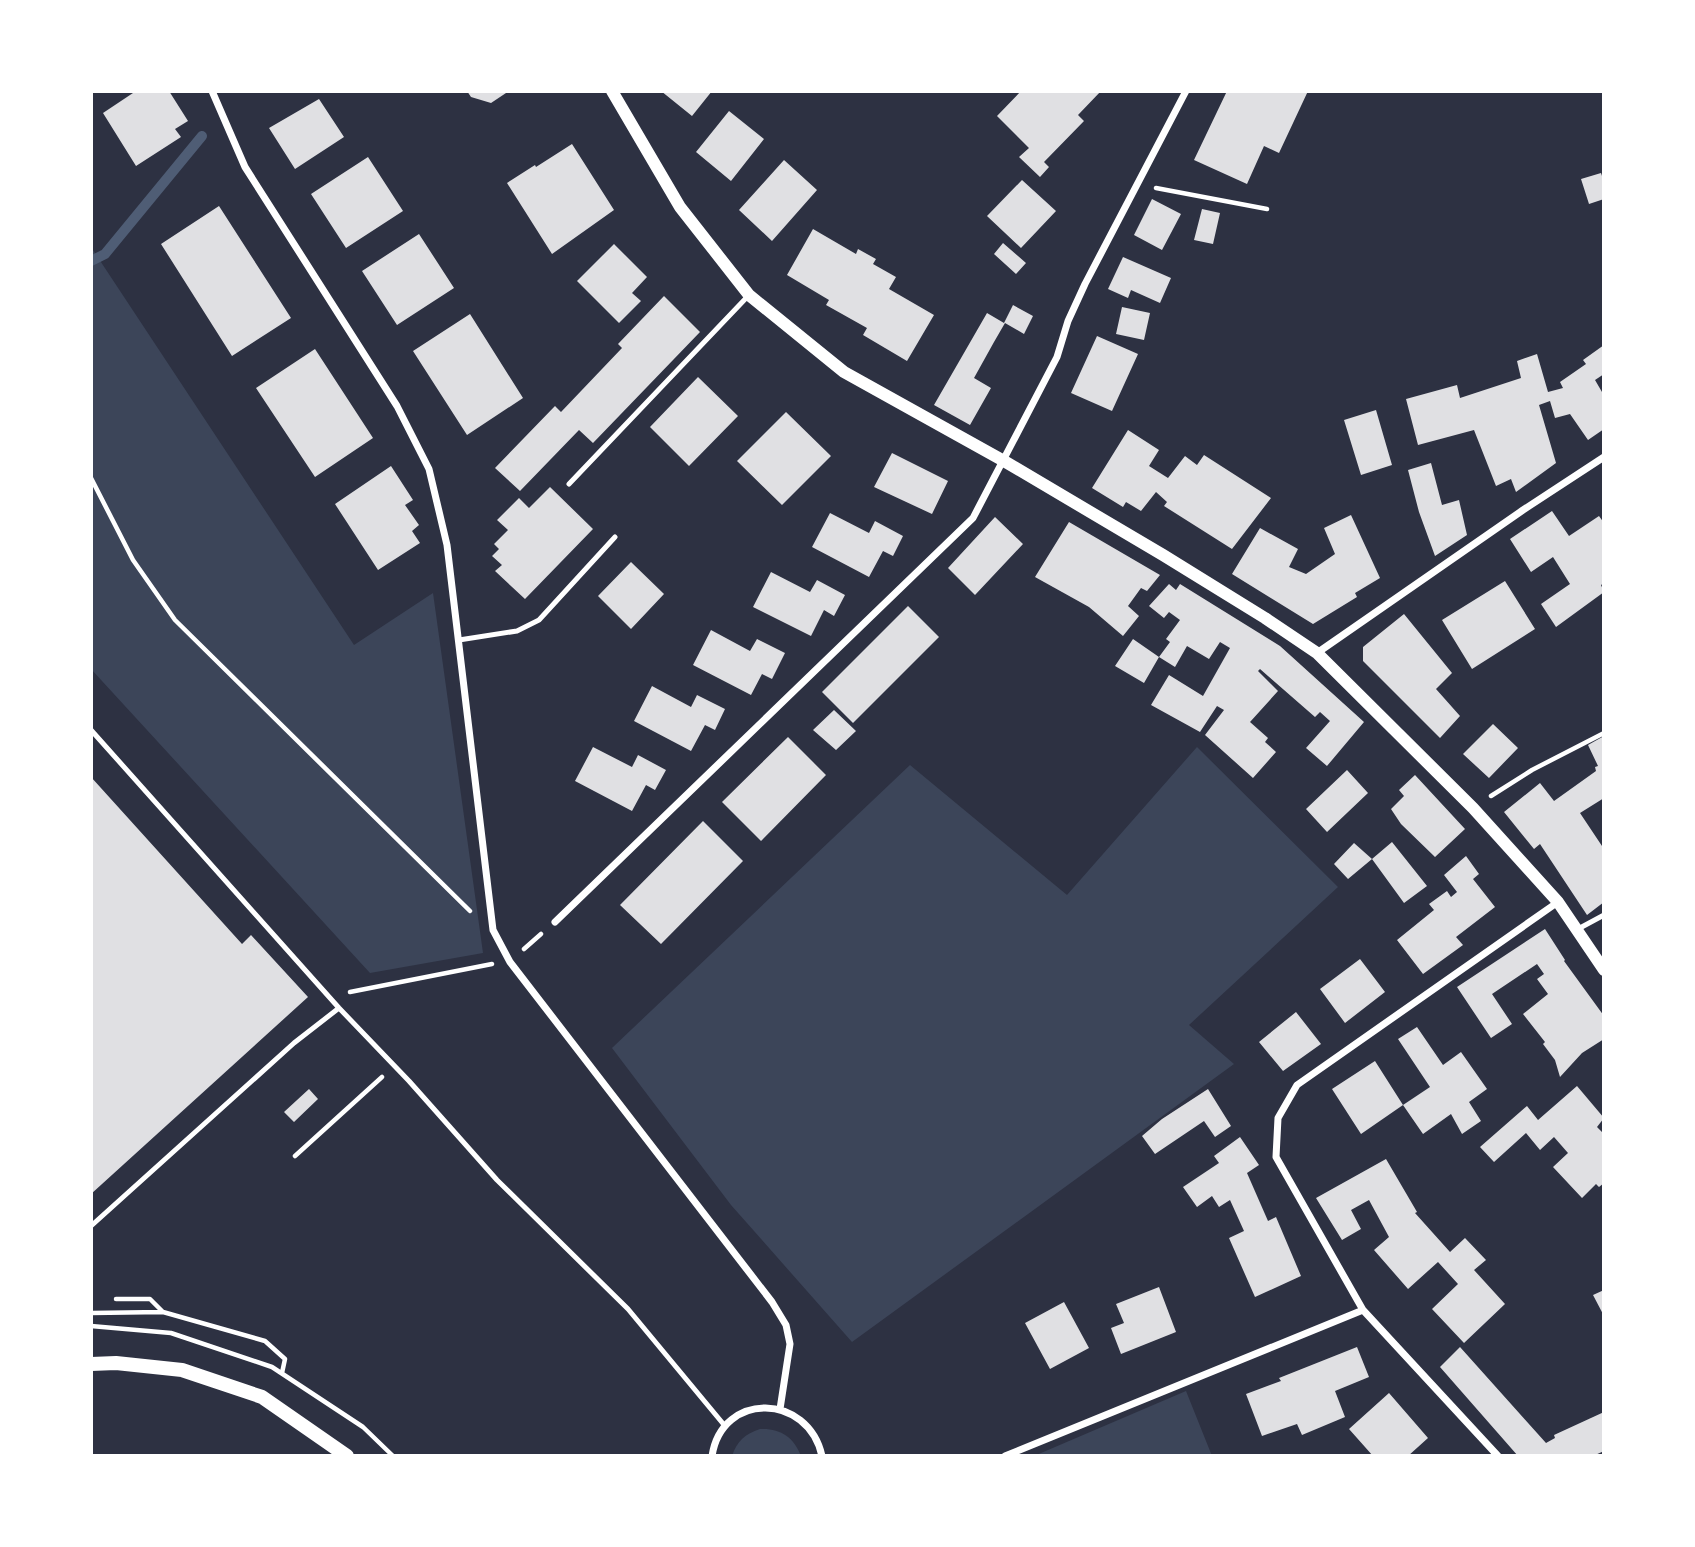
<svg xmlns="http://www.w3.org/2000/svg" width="1695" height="1547" font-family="'Space Grotesk',sans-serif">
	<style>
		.green { fill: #3c4559 }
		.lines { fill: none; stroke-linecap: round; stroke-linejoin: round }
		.stream { stroke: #4f5d75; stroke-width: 10 }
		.building { fill: #e0e0e3 }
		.path { stroke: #fff; stroke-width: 4.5 }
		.service { stroke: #fff; stroke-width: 5 }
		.minor { stroke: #fff; stroke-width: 7 }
		.tertiary { stroke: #fff; stroke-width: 12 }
		.secondary { stroke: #fff; stroke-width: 14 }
	</style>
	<rect width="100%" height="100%" fill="#2d3142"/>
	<!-- green -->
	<path class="green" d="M91,247L354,645L433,593L483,953L370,973L91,669Z
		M1197,747L1338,887L1189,1025L1234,1064L852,1342L731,1205L612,1048L910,765L1067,895Z
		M1186,1391L1212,1456H1034Z
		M760,1429C780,1428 794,1437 801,1456H732C737,1441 745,1434 760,1429Z"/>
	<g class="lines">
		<!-- stream -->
		<path class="stream" d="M91,261L105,254L202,136"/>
	</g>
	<!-- building -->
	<path class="building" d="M136,91H169L188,121L175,129L181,137L136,166L103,113Z
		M467,91H509L491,103L471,97Z
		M661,91H712L692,116Z
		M1021,91H1101L1078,115L1084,121L1044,162L1049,167L1040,177L1019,157L1029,148L997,116Z
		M1227,91H1308L1279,153L1264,146L1247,184L1194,160Z
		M319,99L344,137L295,169L269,128Z
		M729,111L764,139L731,181L696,152Z
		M572,144L614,210L552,254L507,183L535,165L536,167Z
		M368,157L403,211L346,248L311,194Z
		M784,160L817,190L772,241L739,210Z
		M1601,173L1604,182V199L1589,204L1581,179Z
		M1022,180L1056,211L1021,248L987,216Z
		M1152,199L1181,214L1162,250L1134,235Z
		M219,206L291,318L232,356L161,244Z
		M1202,209L1220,213L1213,244L1194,240Z
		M813,229L856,254L858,249L876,259L873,264L896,277L889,289L934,315L907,361L863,335L867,328L826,305L829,300L787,275Z
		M419,234L454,288L397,325L362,271Z
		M1003,243L1026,263L1016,274L994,254Z
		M614,244L647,277L632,293L641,301L619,323L577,281Z
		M1123,257L1171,278L1160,303L1131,290L1128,298L1108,289Z
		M664,296L700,332L593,443L579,430L520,491L495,468L555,406L561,412L622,348L618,344Z
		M1013,305L1033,316L1024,334L1005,323L994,342L974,378L991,388L970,425L934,405L987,313L1004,323Z
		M1122,307L1150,313L1144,340L1116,334Z
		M470,314L523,398L467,435L413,351Z
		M1097,336L1138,354L1112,411L1071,393Z
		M1604,345V374L1595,380L1602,392L1604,390V429L1588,440L1570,414L1555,418L1550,401L1539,405L1556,463L1516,492L1511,479L1496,486L1474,430L1418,445L1406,399L1457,385L1460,398L1521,378L1517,361L1537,354L1548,392L1563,388L1560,382L1586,364L1583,360Z
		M315,349L373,438L315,477L256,388Z
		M698,377L738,416L689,466L650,427Z
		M1376,410L1392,465L1361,475L1344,420Z
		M786,412L831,456L782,505L737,461Z
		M1128,430L1159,450L1149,466L1168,478L1185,456L1197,465L1204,455L1271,498L1232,549L1164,506L1167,502L1156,492L1141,511L1126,502L1123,507L1092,488Z
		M892,453L948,481L932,514L874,487Z
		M1431,463L1442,505L1459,500L1467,535L1435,556L1419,512L1408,470Z
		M391,466L413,500L405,505L419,525L412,531L420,543L378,570L335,504Z
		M550,487L593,529L525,599L495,571L502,565L492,556L499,549L494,544L508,530L497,520L519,498L529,508Z
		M1552,511L1569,536L1599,516L1604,523V583L1601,585L1604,592L1556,627L1541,604L1570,584L1553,557L1531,572L1510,539Z
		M830,513L869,533L875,521L903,536L893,556L883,551L869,577L812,547Z
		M1351,515L1380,578L1355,593L1357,597L1313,624L1232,574L1260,528L1298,549L1289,567L1306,574L1335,554L1324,528Z
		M995,517L1023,544L975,595L948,568Z
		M1069,522L1160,575L1147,591L1141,588L1128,606L1139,616L1123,636L1089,607L1035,577Z
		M631,562L664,594L631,629L598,596Z
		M771,572L810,592L817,580L845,595L834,616L824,610L811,636L753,607Z
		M1505,581L1535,629L1472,669L1442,620Z
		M1169,584L1176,590L1180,584L1280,646L1364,722L1327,766L1306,748L1330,721L1320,712L1315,717L1260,669L1258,671L1278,691L1250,722L1268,738L1265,742L1276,752L1253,778L1205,735L1224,710L1217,706L1200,732L1151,705L1169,675L1203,696L1230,648L1220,642L1209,659L1187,646L1175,667L1159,657L1170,642L1166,639L1180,620L1169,612L1164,618L1149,606Z
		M908,606L939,637L853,723L822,692Z
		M1404,614L1452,673L1436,689L1460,716L1440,738L1363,661V647Z
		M711,630L750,651L757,639L785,653L772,679L762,674L751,695L693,665Z
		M1133,639L1159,657L1144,683L1115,666Z
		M652,686L691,707L697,695L725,709L715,730L705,725L691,751L634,721Z
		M834,710L856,731L836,750L813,730Z
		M1493,724L1518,748L1489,778L1463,754Z
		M1604,736V798L1580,813L1604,849V902L1587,915L1540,844L1534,849L1504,812L1540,783L1554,801L1596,771L1595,767L1598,766L1588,745Z
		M788,737L826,775L761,841L722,802Z
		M593,747L632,767L638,755L666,770L655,790L646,785L632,811L575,781Z
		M1347,770L1368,793L1327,832L1306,809Z
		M1415,775L1465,829L1435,857L1401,824L1391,809L1404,796L1399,790Z
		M91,777L242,944L251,935L308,997L91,1194Z
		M703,821L743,861L661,944L620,905Z
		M1392,842L1427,886L1404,903L1372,859Z
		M1354,843L1372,859L1348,879L1334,864Z
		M1466,856L1479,874L1473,879L1495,907L1456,937L1463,945L1423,974L1397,940L1434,910L1429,904L1447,891L1451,897L1457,892L1444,875Z
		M1545,929L1565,960L1564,961L1604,1016V1039L1582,1053L1560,1077L1555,1060L1543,1044L1545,1042L1523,1014L1548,994L1537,979L1544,974L1537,964L1492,994L1512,1024L1491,1038L1457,987Z
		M1360,959L1385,992L1345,1023L1320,989Z
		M1296,1012L1321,1044L1283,1071L1259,1042Z
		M1417,1027L1443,1065L1461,1052L1487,1089L1469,1102L1481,1121L1462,1134L1451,1114L1423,1134L1403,1105L1361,1134L1332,1089L1375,1061L1403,1105L1430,1087L1398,1039Z
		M1577,1086L1604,1118L1597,1127L1604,1134V1183L1599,1187L1596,1184L1582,1198L1553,1167L1568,1153L1554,1137L1540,1150L1526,1133L1494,1162L1480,1147L1527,1106L1538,1120Z
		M309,1089L318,1099L294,1122L284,1112Z
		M1208,1089L1231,1126L1215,1137L1204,1121L1155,1154L1142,1136L1162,1119Z
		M1240,1137L1259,1165L1247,1173L1268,1221L1276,1217L1301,1276L1255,1297L1229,1238L1244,1231L1230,1200L1219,1207L1212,1196L1197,1207L1183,1187L1219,1163L1214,1156Z
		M1386,1159L1417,1212L1415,1213L1450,1252L1465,1238L1486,1260L1474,1270L1505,1304L1464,1343L1432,1309L1458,1284L1438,1262L1408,1289L1374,1250L1389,1237L1369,1200L1351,1210L1361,1229L1342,1240L1316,1198Z
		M1159,1287L1176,1332L1121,1354L1111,1328L1124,1323L1116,1304Z
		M1604,1290V1316L1593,1295Z
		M1064,1302L1089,1348L1050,1369L1025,1323Z
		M1357,1347L1369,1377L1335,1391L1345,1417L1302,1435L1297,1424L1262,1436L1246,1394L1281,1381L1279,1378Z
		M1460,1347L1546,1443L1555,1438L1554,1435L1604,1412V1451L1593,1456H1518L1440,1367Z
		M1389,1393L1428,1438L1408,1456H1373L1349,1429Z"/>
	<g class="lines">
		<!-- path -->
		<path class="path" d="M1156,188L1267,209
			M91,478L133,560L175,620L470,911
			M1491,796L1532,770L1604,733
			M524,949L541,934
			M350,992L492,964
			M295,1156L382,1077
			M116,1299H150L163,1312
			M91,1313L163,1312L265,1341L285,1359L282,1373
			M91,1326L171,1333L272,1367L363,1427L393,1456"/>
		<!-- service -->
		<path class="service" d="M569,484L749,295
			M459,640L517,631L539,620L615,537
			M91,730L339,1008L409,1081L497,1180L628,1309L725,1426
			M1578,929L1604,915
			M91,1226L294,1043L339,1008"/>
		<!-- minor -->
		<path class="minor" d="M212,91L245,167L397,406L429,469L447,545L493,930L510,962L772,1302L786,1325L790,1344L780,1409
			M1317,653L1523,510L1604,457
			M555,922L973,518L1057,357L1068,321L1085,284L1186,91
			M712,1456C722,1391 808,1393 822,1456
			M1005,1456L1363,1310
			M1498,1456L1363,1310L1276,1157L1278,1118L1297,1085L1558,902"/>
		<!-- tertiary -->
		<path class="tertiary" d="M612,91L680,207L749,295L844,372L1004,461L1163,555L1265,618L1317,653L1473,808L1558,902L1604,970"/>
		<!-- secondary -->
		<path class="secondary" d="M91,1364L116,1363L182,1370L262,1397L347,1456"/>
	</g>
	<!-- border -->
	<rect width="1695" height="1547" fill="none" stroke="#ffffff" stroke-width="186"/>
</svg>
